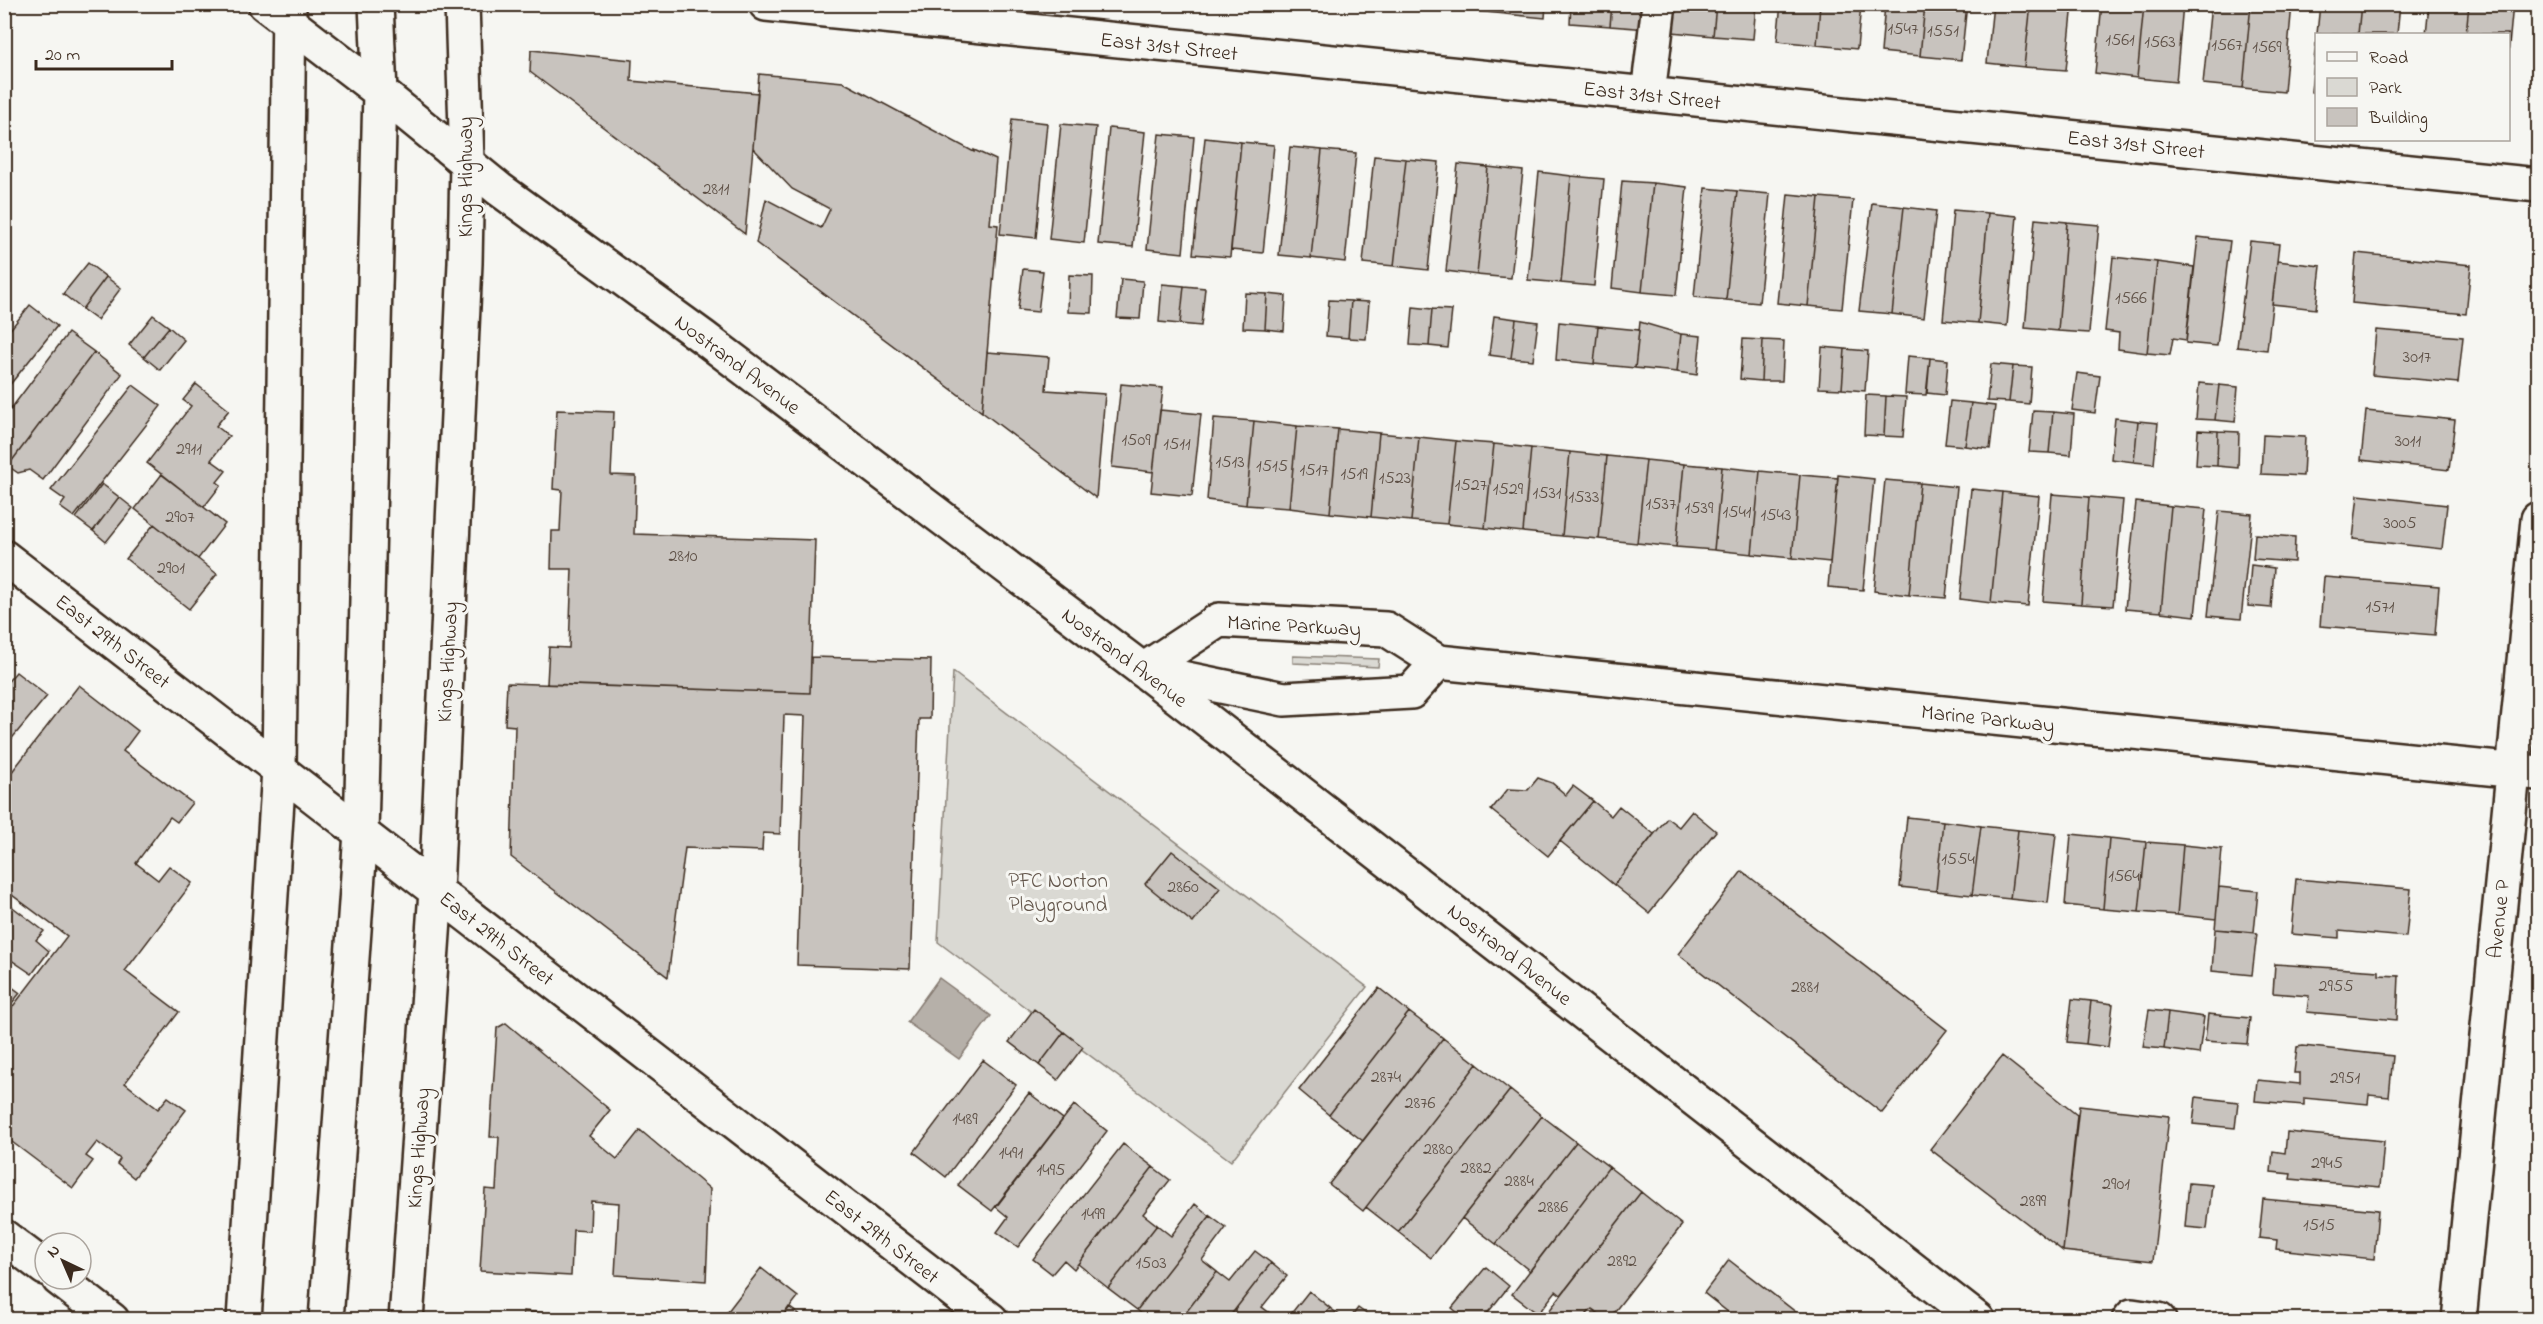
<svg xmlns="http://www.w3.org/2000/svg" width="2543" height="1324" font-family="'Indie Flower',sans-serif">
	<style>
		.green { fill: #dad9d3; stroke: #8a8278; stroke-width: 1.5 }
		.water { fill: #b6b0a9; stroke: #857a71; stroke-width: 1.5 }
		.building { fill: #c8c3be; stroke: #3b2a1e; stroke-width: 1.5 }
		.lines { fill: none; stroke-linecap: round; stroke-linejoin: round }
		.minor-casing { stroke: #3b2a1e; stroke-width: 38 }
		.major-casing { stroke: #3b2a1e; stroke-width: 38 }
		.minor { stroke: #f6f6f2; stroke-width: 33 }
		.major { stroke: #f6f6f2; stroke-width: 33 }
		.labels { text-anchor: middle; stroke-width: 6; stroke-linejoin: round; paint-order: stroke }
		.number-label { font-size: 18px; fill: #5e5046 }
		.street-label { font-size: 21px; fill: #3b2a1e; stroke: #f6f6f2 }
		.park-label { font-size: 21px; fill: #63564b; stroke: #f6f6f2 }
	</style>
	<rect width="100%" height="100%" fill="#f6f6f2"/>
	<filter id="ink" filterUnits="userSpaceOnUse"><feTurbulence type="fractalNoise" baseFrequency=".0167" numOctaves="2"/><feDisplacementMap in="SourceGraphic" scale="12" xChannelSelector="R" yChannelSelector="G"/><feConvolveMatrix kernelMatrix="1 2 1 2 8 2 1 2 1" color-interpolation-filters="sRGB"/></filter>
	<g filter="url(#ink)">
		<!-- green -->
		<path class="green" d="M1293,656L1379,659L1378,667L1293,663Z
			M953,672L1367,987L1231,1161L938,942Z"/>
		<!-- water -->
		<path class="water" d="M939,978L991,1016L959,1059L907,1022Z"/>
		<!-- building -->
		<path class="building" d="M1465,4H1506L1505,14L1465,10Z
			M1506,4H1546L1545,18L1505,14Z
			M1571,4H1612L1610,26L1570,23Z
			M1612,4H1650L1648,29L1610,26Z
			M1675,4H1716L1713,36L1672,32Z
			M1716,4H1756L1753,39L1713,36Z
			M1781,4H1820L1817,45L1777,41Z
			M1820,4H1861L1857,49L1817,45Z
			M1885,4H1925L1920,56L1881,52Z
			M1925,4H1967L1961,60L1920,56Z
			M1993,4H2031L2024,67L1987,63Z
			M2031,4H2073L2066,70L2024,67Z
			M2102,4H2144L2137,78L2095,73Z
			M2144,4H2183L2176,82L2137,78Z
			M2211,4H2251L2243,88L2203,84Z
			M2251,4H2292L2284,92L2243,88Z
			M2320,4H2361L2358,34H2317Z
			M2361,4H2400L2397,34H2358Z
			M2429,4H2469L2466,34H2426Z
			M2469,4H2513L2508,57V34H2466Z
			M2316,41V93L2311,92Z
			M531,50L632,60L631,81L758,93L745,234L530,72Z
			M759,74L843,82L974,152V150L996,160L990,224L998,225L982,412L756,243L766,199L821,228L830,209L792,189L753,148Z
			M1012,119L1047,123L1036,238L1000,234Z
			M1061,124L1096,127L1084,243L1049,239Z
			M1109,128L1145,132L1133,247L1098,244Z
			M1159,134L1194,137L1183,253L1147,249Z
			M1205,138L1241,142L1230,257L1193,254Z
			M1241,142L1274,145L1263,253L1231,250Z
			M1290,147L1322,150L1311,258L1279,255Z
			M1322,150L1356,153L1345,262L1311,258Z
			M1374,156L1406,159L1394,266L1363,263Z
			M1406,159L1439,162L1428,270L1394,266Z
			M1458,164L1488,167L1477,275L1446,271Z
			M1488,167L1523,171L1511,278L1477,275Z
			M1539,172L1571,176L1561,283L1528,280Z
			M1571,176L1604,179L1594,286L1561,283Z
			M1622,181L1653,183L1642,292L1612,288Z
			M1653,183L1687,187L1676,295L1642,292Z
			M1705,188L1737,191L1726,300L1694,297Z
			M1737,191L1770,194L1759,303L1726,300Z
			M1788,194L1819,197L1808,306L1777,303Z
			M1819,197L1853,200L1842,309L1808,306Z
			M1872,203L1904,207L1892,314L1859,311Z
			M1904,207L1936,211L1924,318L1892,314Z
			M1953,210L1988,213L1978,323L1943,320Z
			M1988,213L2017,216L2007,326L1978,323Z
			M2035,219L2067,222L2058,331L2025,328Z
			M2067,222L2099,225L2089,333L2058,331Z
			M2198,237L2230,241L2217,346L2186,343Z
			M2250,241L2279,244L2267,350L2237,347Z
			M2356,253L2471,265L2466,314L2352,303Z
			M2113,257L2157,262L2147,353L2118,349L2119,333L2105,331Z
			M2277,261L2321,266L2316,309L2272,304Z
			M2157,262L2194,267L2186,340L2173,338L2170,355L2147,353Z
			M88,263L106,277L82,309L63,294Z
			M1023,269L1043,271L1038,312L1018,310Z
			M1069,275L1093,276L1092,313L1068,312Z
			M106,277L121,288L97,320L82,309Z
			M1121,279L1143,281L1140,319L1117,318Z
			M1162,284L1184,286L1180,324L1159,322Z
			M1184,286L1205,288L1201,326L1180,324Z
			M1245,293L1267,294L1265,329L1243,328Z
			M1267,294L1286,296L1284,331L1265,329Z
			M1329,300L1351,301L1348,338L1326,336Z
			M1351,301L1369,302L1366,339L1348,338Z
			M30,305L57,326L4,392V337Z
			M1413,307L1432,309L1429,346L1410,345Z
			M1432,309L1452,310L1448,348L1429,346Z
			M153,315L169,327L144,357L129,345Z
			M1494,316L1516,319L1511,358L1489,355Z
			M1516,319L1538,322L1533,360L1511,358Z
			M1559,322L1598,326L1594,364L1556,360Z
			M1640,322L1681,334L1677,372L1635,368Z
			M1598,326L1639,330L1635,368L1594,364Z
			M169,327L184,340L160,370L144,357Z
			M2376,330L2463,337L2458,383L2372,375Z
			M68,333L94,352L8,466L4,463V418Z
			M1681,334L1701,336L1697,375L1677,372Z
			M1743,339L1763,340L1761,381L1740,379Z
			M1763,340L1784,341L1782,381H1761Z
			M1822,347L1845,349L1842,389L1819,388Z
			M1845,349L1868,351L1865,391L1842,389Z
			M94,352L122,374L43,480L29,470L18,473L8,466Z
			M987,352L1049,357L1046,390L1105,394L1096,498L982,412Z
			M1908,356L1930,358L1926,395L1905,394Z
			M1930,358L1948,360L1945,395L1927,393Z
			M1991,364L2013,366L2009,402L1987,401Z
			M2013,366L2032,367L2029,404L2009,402Z
			M2077,373L2100,376L2095,413L2072,410Z
			M2199,383L2219,385L2215,420L2196,419Z
			M196,384L229,410L216,426L229,436L211,460L226,471L217,482L221,485L204,507L147,463L191,406L183,400Z
			M1121,384L1163,388L1153,472L1112,467Z
			M133,385L161,406L74,517L60,507L65,500L51,490Z
			M2219,385L2238,387L2235,422L2215,420Z
			M1866,395L1886,396L1884,436L1864,435Z
			M1886,396L1906,397L1903,437L1884,436Z
			M1950,401L1971,403L1965,446L1945,444Z
			M1971,403L1995,406L1990,449L1965,446Z
			M557,410L614,412L611,475L636,476L634,534L815,540L810,693L547,684L549,647L569,648L572,569H551L552,531H560L562,490L553,489Z
			M1160,410L1201,414L1192,496L1151,492Z
			M2033,411L2053,412L2049,453L2029,452Z
			M2366,411L2455,420L2449,470L2361,460Z
			M2053,412L2074,414L2071,455L2049,453Z
			M1214,418L1254,421L1246,505L1207,500Z
			M2115,418L2138,421L2134,462L2111,459Z
			M1254,421L1297,426L1289,508L1246,505Z
			M2138,421L2158,423L2154,464L2134,462Z
			M1297,426L1338,429L1330,513L1289,508Z
			M1338,429L1379,433L1371,517L1330,513Z
			M2198,430L2218,431L2217,466L2196,465Z
			M2218,431L2239,432L2238,468L2217,466Z
			M1379,433L1419,437L1411,521L1371,517Z
			M2263,435L2305,437L2303,476L2261,474Z
			M1419,437L1456,441L1447,524L1411,521Z
			M1456,441L1494,444L1485,528L1447,524Z
			M1494,444L1531,448L1523,532L1485,528Z
			M1531,448L1570,452L1562,536L1523,532Z
			M1570,452L1607,456L1599,539L1562,536Z
			M1607,456L1646,460L1637,543L1599,539Z
			M1646,460L1684,464L1676,547L1637,543Z
			M1684,464L1722,467L1714,550L1676,547Z
			M1722,467L1760,471L1752,554L1714,550Z
			M1760,471L1800,475L1792,558L1752,554Z
			M162,474L225,524L198,559L135,509Z
			M1800,475L1838,478L1830,562L1792,558Z
			M1838,475L1874,479L1863,590L1828,587Z
			M1885,480L1920,483L1909,595L1874,591Z
			M1920,483L1957,487L1946,598L1909,595Z
			M102,484L119,497L93,531L76,518Z
			M1971,489L2002,492L1991,603L1960,599Z
			M2002,492L2039,496L2028,606L1991,603Z
			M2052,494L2089,497L2081,604L2043,601Z
			M2358,495L2447,505L2442,549L2353,539Z
			M119,497L133,508L106,542L93,531Z
			M2089,497L2123,500L2113,606L2081,604Z
			M2136,502L2171,506L2161,612L2125,609Z
			M2171,506L2206,509L2195,616L2161,612Z
			M2219,511L2252,514L2241,619L2208,616Z
			M154,524L217,574L189,609L126,559Z
			M2255,534L2295,537L2294,562L2253,559Z
			M2251,565L2274,568L2271,608L2248,606Z
			M2324,577L2439,586L2435,635L2320,626Z
			M811,657L931,660L930,719H919L910,969L797,965L805,716L784,715L780,834L763,833L762,851L685,848L668,977L511,857L515,726L505,725L507,683L810,693Z
			M16,672L47,696L4,748V686Z
			M79,685L138,731L123,751L192,803L177,822L170,817L136,863L158,880L169,866L192,883L125,971L179,1012L125,1083L158,1109L168,1097L186,1110L134,1178L117,1164L120,1159L97,1142L86,1156L93,1161L73,1188L4,1136V1018L67,936L4,889V782Z
			M1538,778L1552,783L1566,795L1573,786L1593,801L1548,856L1491,810L1508,789L1528,790Z
			M1593,801L1611,816L1619,806L1654,834L1614,885L1560,841Z
			M1692,811L1716,831L1649,913L1614,885L1667,818L1679,827Z
			M1907,817L1943,821L1936,891L1900,887Z
			M1943,821L1981,826L1972,895L1936,891Z
			M1981,826L2018,830L2010,899L1972,895Z
			M2018,830L2056,834L2048,903L2010,899Z
			M2071,834L2109,838L2103,909L2065,905Z
			M2109,838L2146,842L2139,912L2103,909Z
			M2146,842L2183,845L2177,915L2139,912Z
			M2183,845L2222,849L2216,919L2177,915Z
			M1172,851L1220,888L1193,923L1145,884Z
			M1742,871L1947,1030L1882,1113L1678,954Z
			M2296,879L2411,889L2406,937L2339,931V938L2291,934Z
			M2219,887L2258,891L2254,932L2215,929Z
			M4,900L10,905L4,912Z
			M10,905L44,931L36,940L49,951L32,974L4,955V912Z
			M2215,929L2257,933L2252,975L2212,971Z
			M2275,964L2379,971V975L2399,976L2397,1020L2307,1012L2309,996L2273,993Z
			M4,981L20,993L4,1013Z
			M1379,988L1409,1012L1329,1115L1299,1090Z
			M2072,999L2091,1001L2086,1044L2067,1042Z
			M2091,1001L2113,1004L2108,1047L2086,1044Z
			M1034,1009L1064,1032L1039,1065L1009,1042Z
			M2149,1010L2168,1012L2164,1049L2143,1047Z
			M1409,1012L1443,1038L1363,1141L1329,1115Z
			M2168,1012L2204,1017L2199,1054L2164,1049Z
			M2208,1014L2250,1018L2247,1044L2205,1041Z
			M506,1023L610,1110L589,1136L617,1159L640,1130L710,1189L706,1281L615,1275L619,1203L591,1201L590,1231L573,1230L571,1276L480,1271L485,1189L496,1190L499,1137H490L497,1028Z
			M1064,1032L1083,1047L1058,1080L1039,1065Z
			M1443,1038L1477,1064L1363,1211L1329,1184Z
			M2303,1046L2393,1056L2389,1097L2369,1095L2368,1104L2304,1098V1105L2255,1101L2257,1080L2300,1084V1073H2294L2297,1047Z
			M2002,1056L2077,1115L2063,1251L1930,1149Z
			M983,1060L1016,1085L946,1177L914,1152Z
			M1477,1064L1510,1090L1398,1232L1366,1207Z
			M1510,1090L1542,1116L1431,1258L1398,1232Z
			M1029,1093L1063,1119L992,1211L958,1185Z
			M2196,1097L2238,1102L2235,1128L2193,1124Z
			M1074,1105L1107,1131L1018,1247L997,1232L1008,1217L996,1207Z
			M2079,1106L2169,1116L2153,1261L2063,1251Z
			M1542,1116L1576,1142L1496,1244L1462,1218Z
			M2287,1132L2384,1141L2380,1187L2290,1179L2291,1174L2271,1172L2273,1151L2285,1153Z
			M1576,1142L1609,1167L1530,1271L1496,1244Z
			M1123,1144L1153,1167L1074,1269L1064,1260L1052,1274L1033,1259Z
			M1153,1167L1170,1180L1143,1214L1157,1225L1108,1288L1078,1264Z
			M1609,1167L1641,1192L1561,1295L1556,1291L1538,1314L1512,1294Z
			M2189,1183L2212,1185L2207,1229L2185,1227Z
			M1641,1192L1682,1225L1608,1320L1592,1309L1587,1314L1594,1320H1542Z
			M2263,1199L2378,1210L2374,1259L2276,1249L2277,1240L2259,1238Z
			M1195,1204L1210,1216L1137,1310L1108,1288L1157,1225L1171,1236Z
			M1210,1216L1226,1228L1202,1260L1217,1272L1180,1320H1149L1137,1310Z
			M1255,1251L1271,1263L1227,1320H1180L1217,1272L1230,1282Z
			M1729,1260L1806,1320H1738L1704,1293Z
			M1271,1263L1287,1276L1262,1307L1275,1317L1274,1320H1227Z
			M1486,1267L1509,1286L1482,1320H1466L1452,1308Z
			M761,1268L798,1297L780,1320H721Z
			M1309,1291L1330,1308L1321,1320H1286Z
			M789,1307L806,1320H780Z
			M1330,1308L1346,1320H1321Z
			M1358,1308L1372,1318L1371,1320H1349Z
			M523,1311L607,1319V1320H523Z"/>
		<g class="lines">
			<defs>
				<path id="minor" d="M766,4L2538,185
					M1648,94L1659,4
					M4,557L991,1320
					M1143,670L1219,620L1386,629L1438,662L2538,773
					M1143,670L1284,699L1411,692L1438,662
					M4,1237L45,1268
					M59,1279L112,1320
					M244,1320L279,769L289,4
					M406,1320L436,891L465,263L467,162L462,4
					M2129,1320L2132,1316L2159,1320
					M2459,1320L2538,519"/>
				<path id="major" d="M265,4L380,92L499,189L703,337L1143,670L1978,1320
					M326,1320L361,833L380,92L376,4"/>
			</defs>
			<!-- minor casing -->
			<use href="#minor" class="minor-casing"/>
			<!-- major casing -->
			<use href="#major" class="major-casing"/>
			<!-- minor -->
			<use href="#minor" class="minor"/>
			<!-- major -->
			<use href="#major" class="major"/>
		</g>
	</g>
	<g class="labels">
		<!-- number labels -->
		<g class="number-label">
			<text x="1903" y="34">1547</text>
			<text x="1943" y="36">1551</text>
			<text x="2120" y="45">1561</text>
			<text x="2160" y="47">1563</text>
			<text x="2227" y="50">1567</text>
			<text x="2267" y="52">1569</text>
			<text x="716" y="194">2811</text>
			<text x="2131" y="303">1566</text>
			<text x="2417" y="362">3017</text>
			<text x="1136" y="445">1509</text>
			<text x="2408" y="446">3011</text>
			<text x="1177" y="449">1511</text>
			<text x="189" y="454">2911</text>
			<text x="1230" y="467">1513</text>
			<text x="1272" y="471">1515</text>
			<text x="1314" y="475">1517</text>
			<text x="1354" y="479">1519</text>
			<text x="1395" y="483">1523</text>
			<text x="1471" y="490">1527</text>
			<text x="1508" y="494">1529</text>
			<text x="1547" y="498">1531</text>
			<text x="1584" y="502">1533</text>
			<text x="1661" y="509">1537</text>
			<text x="1699" y="513">1539</text>
			<text x="1737" y="517">1541</text>
			<text x="1776" y="520">1543</text>
			<text x="180" y="522">2907</text>
			<text x="2400" y="528">3005</text>
			<text x="683" y="561">2810</text>
			<text x="171" y="573">2901</text>
			<text x="2380" y="612">1571</text>
			<text x="1958" y="864">1554</text>
			<text x="2124" y="881">1564</text>
			<text x="1183" y="892">2860</text>
			<text x="2336" y="991">2955</text>
			<text x="1805" y="992">2881</text>
			<text x="1386" y="1082">2874</text>
			<text x="2345" y="1083">2951</text>
			<text x="1420" y="1108">2876</text>
			<text x="965" y="1124">1489</text>
			<text x="1438" y="1154">2880</text>
			<text x="1011" y="1158">1491</text>
			<text x="2327" y="1168">2945</text>
			<text x="1476" y="1173">2882</text>
			<text x="1051" y="1175">1495</text>
			<text x="1519" y="1186">2884</text>
			<text x="2116" y="1189">2901</text>
			<text x="2033" y="1206">2899</text>
			<text x="1553" y="1212">2886</text>
			<text x="1093" y="1219">1499</text>
			<text x="2319" y="1230">1515</text>
			<text x="1622" y="1266">2892</text>
			<text x="1151" y="1268">1503</text>
		</g>
		<!-- street labels -->
		<g class="street-label">
			<text transform="translate(1169 46) rotate(6)" y="7">East 31st Street</text>
			<text transform="translate(1652 95) rotate(6)" y="7">East 31st Street</text>
			<text transform="translate(2136 144) rotate(6)" y="7">East 31st Street</text>
			<text transform="translate(465 177) rotate(-90)" y="7">Kings Highway</text>
			<text transform="translate(738 364) rotate(37)" y="7">Nostrand Avenue</text>
			<text transform="translate(1294 625) rotate(3)" y="7">Marine Parkway</text>
			<text transform="translate(113 641) rotate(38)" y="7">East 29th Street</text>
			<text transform="translate(1125 657) rotate(37)" y="7">Nostrand Avenue</text>
			<text transform="translate(447 662) rotate(-87)" y="7">Kings Highway</text>
			<text transform="translate(1988 718) rotate(6)" y="7">Marine Parkway</text>
			<text transform="translate(2498 919) rotate(-84)" y="7">Avenue P</text>
			<text transform="translate(497 938) rotate(38)" y="7">East 29th Street</text>
			<text transform="translate(1510 954) rotate(38)" y="7">Nostrand Avenue</text>
			<text transform="translate(418 1148) rotate(-86)" y="7">Kings Highway</text>
			<text transform="translate(882 1236) rotate(38)" y="7">East 29th Street</text>
		</g>
		<!-- park labels -->
		<g class="park-label">
			<text x="1058" y="887">PFC Norton<tspan x="1058" dy="24">Playground</tspan></text>
		</g>
	</g>
	<!-- margin -->
	<rect width="2543" height="1324" fill="none" stroke="#f6f6f2" stroke-width="24"/>
	<rect x="12" y="12" width="2519" height="1300" fill="none" stroke="#3b2a1e" stroke-width="2" filter="url(#ink)"/>
	<!-- legend -->
	<rect x="2315" y="33" width="195" height="108" fill="#f6f6f2" stroke="#aba49d" stroke-width="1.5"/>
	<rect x="2327" y="52" width="30" height="9" fill="#f6f6f2" stroke="#aba49d" stroke-width="1.5"/>
	<text x="2369" y="63" font-size="18" fill="#3b2a1e">Road</text>
	<rect x="2327" y="78" width="30" height="18" fill="#dad9d3" stroke="#aba49d" stroke-width="1.5"/>
	<text x="2369" y="93" font-size="18" fill="#3b2a1e">Park</text>
	<rect x="2327" y="108" width="30" height="18" fill="#c8c3be" stroke="#aba49d" stroke-width="1.5"/>
	<text x="2369" y="123" font-size="18" fill="#3b2a1e">Building</text>
	<!-- north arrow -->
	<g transform="translate(63 1261) rotate(316)"><circle r="28" fill="#f6f6f2" stroke="#aba49d" stroke-width="1.5"/>
	<path d="M0-4.5L10 22L0 15L-10 22Z" fill="#3b2a1e"/>
	<text y="-9" font-size="16" font-weight="bold" text-anchor="middle" fill="#3b2a1e">N</text>
	</g>
	<!-- scale -->
	<path d="M36 60v9h136v-9" fill="none" stroke="#3b2a1e" stroke-width="3"/>
	<text x="45" y="60" font-size="18" fill="#3b2a1e" stroke="#f6f6f2" stroke-width="4.5" paint-order="stroke">20 m</text>
</svg>
